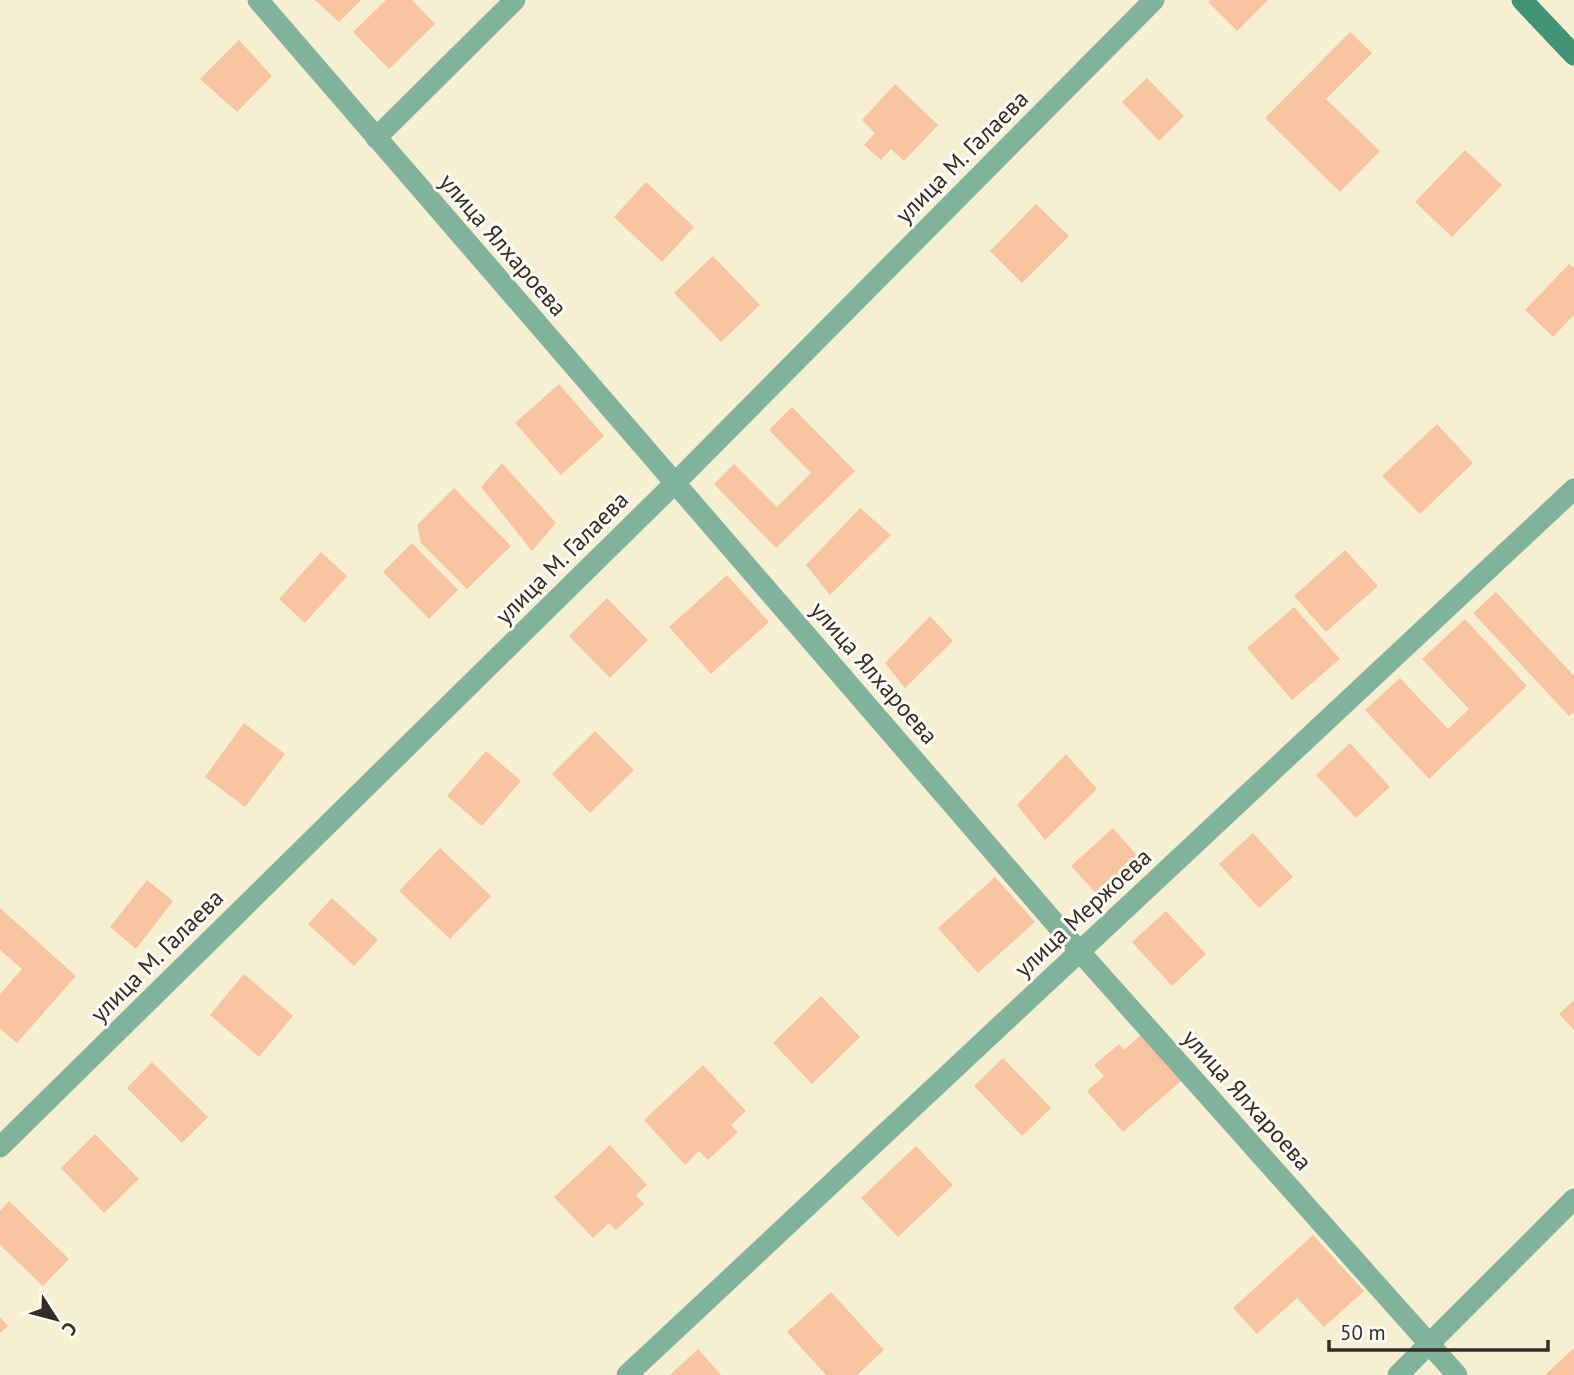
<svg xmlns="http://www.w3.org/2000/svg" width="1574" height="1375" font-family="'PT Sans',sans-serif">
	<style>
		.building { fill: #f8c39f }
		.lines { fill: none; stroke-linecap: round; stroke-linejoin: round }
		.street { stroke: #80b29c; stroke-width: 21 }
		.secondary { stroke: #429374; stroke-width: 21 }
		.labels { text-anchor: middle; stroke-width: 6; stroke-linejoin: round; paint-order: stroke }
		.street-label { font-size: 24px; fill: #322e23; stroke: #fefcf6 }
	</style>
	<rect width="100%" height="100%" fill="#f7efd2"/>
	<!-- building -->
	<path class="building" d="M315,0H361L339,22Z
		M386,0H412L435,24L389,69L353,32Z
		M1211,0H1268L1237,31L1208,2Z
		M1350,32L1372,53L1326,99L1380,151L1340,192L1265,118Z
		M239,40L272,76L237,112L200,79Z
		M1147,78L1184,116L1159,141L1122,102Z
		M895,84L938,125L904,161L891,149L881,160L864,145L875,133L862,120Z
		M1465,150L1502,185L1452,237L1415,202Z
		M646,182L694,227L662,262L614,217Z
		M1036,204L1069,236L1022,283L990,251Z
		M713,256L760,305L721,342L674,293Z
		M1569,264L1574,268V315L1553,337L1525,310Z
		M559,384L604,436L561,475L515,423Z
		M792,407L855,471L776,548L714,484L734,464L777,507L811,473L769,430Z
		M1437,424L1473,463L1420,514L1382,476Z
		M502,463L556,523L532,551L481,487Z
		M454,488L511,546L467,589L421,543L417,525Z
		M860,508L891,535L830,595L806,565Z
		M412,543L458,590L429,619L383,572Z
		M1345,550L1378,586L1326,632L1294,596Z
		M321,552L347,576L305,623L279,599Z
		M727,575L769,622L711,674L669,627Z
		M1496,592L1574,676V712L1569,716L1473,613Z
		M607,598L648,640L610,678L569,636Z
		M1294,607L1340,659L1292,700L1247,648Z
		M930,616L953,641L905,688L885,663Z
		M1465,619L1527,686L1429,779L1365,710L1400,678L1448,729L1469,709L1422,659Z
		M244,723L285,754L245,807L205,777Z
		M595,731L634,770L590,813L552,774Z
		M1350,743L1390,787L1356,818L1316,775Z
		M486,751L521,781L482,826L447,796Z
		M1066,754L1097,789L1045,840L1017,805Z
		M1113,828L1143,862L1101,899L1071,866Z
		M1253,833L1293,877L1259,908L1219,864Z
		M440,848L491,896L450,939L399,891Z
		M995,877L1035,922L978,973L938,928Z
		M147,880L173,901L136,949L110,927Z
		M332,898L378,940L354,966L308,924Z
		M0,908L76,976L17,1043L0,1029V994L22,969L0,950Z
		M1166,911L1206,954L1172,986L1132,942Z
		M244,974L293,1016L259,1057L210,1015Z
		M821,996L860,1037L812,1084L773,1043Z
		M1574,1000V1030L1559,1014Z
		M1142,1034L1182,1080L1123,1132L1087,1091L1104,1076L1094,1065L1119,1044L1124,1050Z
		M1003,1058L1051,1108L1022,1136L974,1086Z
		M152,1062L208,1117L182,1143L127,1088Z
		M703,1065L746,1111L731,1125L738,1132L708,1160L699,1151L685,1165L644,1120Z
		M95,1134L139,1179L104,1213L61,1168Z
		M610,1145L647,1185L636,1195L644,1204L616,1230L609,1223L593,1238L554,1197Z
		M916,1146L953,1185L898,1237L861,1198Z
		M9,1201L69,1259L43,1286L0,1245V1211Z
		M1313,1235L1364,1291L1324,1327L1297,1298L1257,1334L1233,1308Z
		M831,1292L884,1350L857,1375H826L787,1332Z
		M0,1317L8,1326L0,1333Z
		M1574,1348V1375H1545Z
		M698,1349L721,1375H670Z"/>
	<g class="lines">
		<!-- street -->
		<path class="street" d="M258,0L1080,952L1457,1375
			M376,138L515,0
			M0,1147L675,483L1154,0
			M627,1375L1574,489
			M1398,1375L1574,1199"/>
		<!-- secondary -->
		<path class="secondary" d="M1522,0L1574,55"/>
	</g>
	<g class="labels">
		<!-- street labels -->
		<g class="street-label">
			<text transform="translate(962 157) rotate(-45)" y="8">улица М. Галаева</text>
			<text transform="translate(503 245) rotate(49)" y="8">улица Ялхароева</text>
			<text transform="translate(562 558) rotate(-45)" y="8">улица М. Галаева</text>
			<text transform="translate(874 673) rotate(49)" y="8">улица Ялхароева</text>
			<text transform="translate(1083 913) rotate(-43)" y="8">улица Мержоева</text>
			<text transform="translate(157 956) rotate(-45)" y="8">улица М. Галаева</text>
			<text transform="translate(1247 1100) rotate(48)" y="8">улица Ялхароева</text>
		</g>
	</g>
	<!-- north arrow -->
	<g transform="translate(56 1319) rotate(126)" stroke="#fefcf6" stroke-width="5" paint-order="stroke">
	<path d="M0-5L12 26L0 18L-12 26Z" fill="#322e23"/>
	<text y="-10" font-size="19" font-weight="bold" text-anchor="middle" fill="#322e23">С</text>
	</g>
	<!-- scale -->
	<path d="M1329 1340v10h219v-10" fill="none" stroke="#322e23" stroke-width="3.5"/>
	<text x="1340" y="1340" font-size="21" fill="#322e23" stroke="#fefcf6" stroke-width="5" paint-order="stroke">50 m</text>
</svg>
